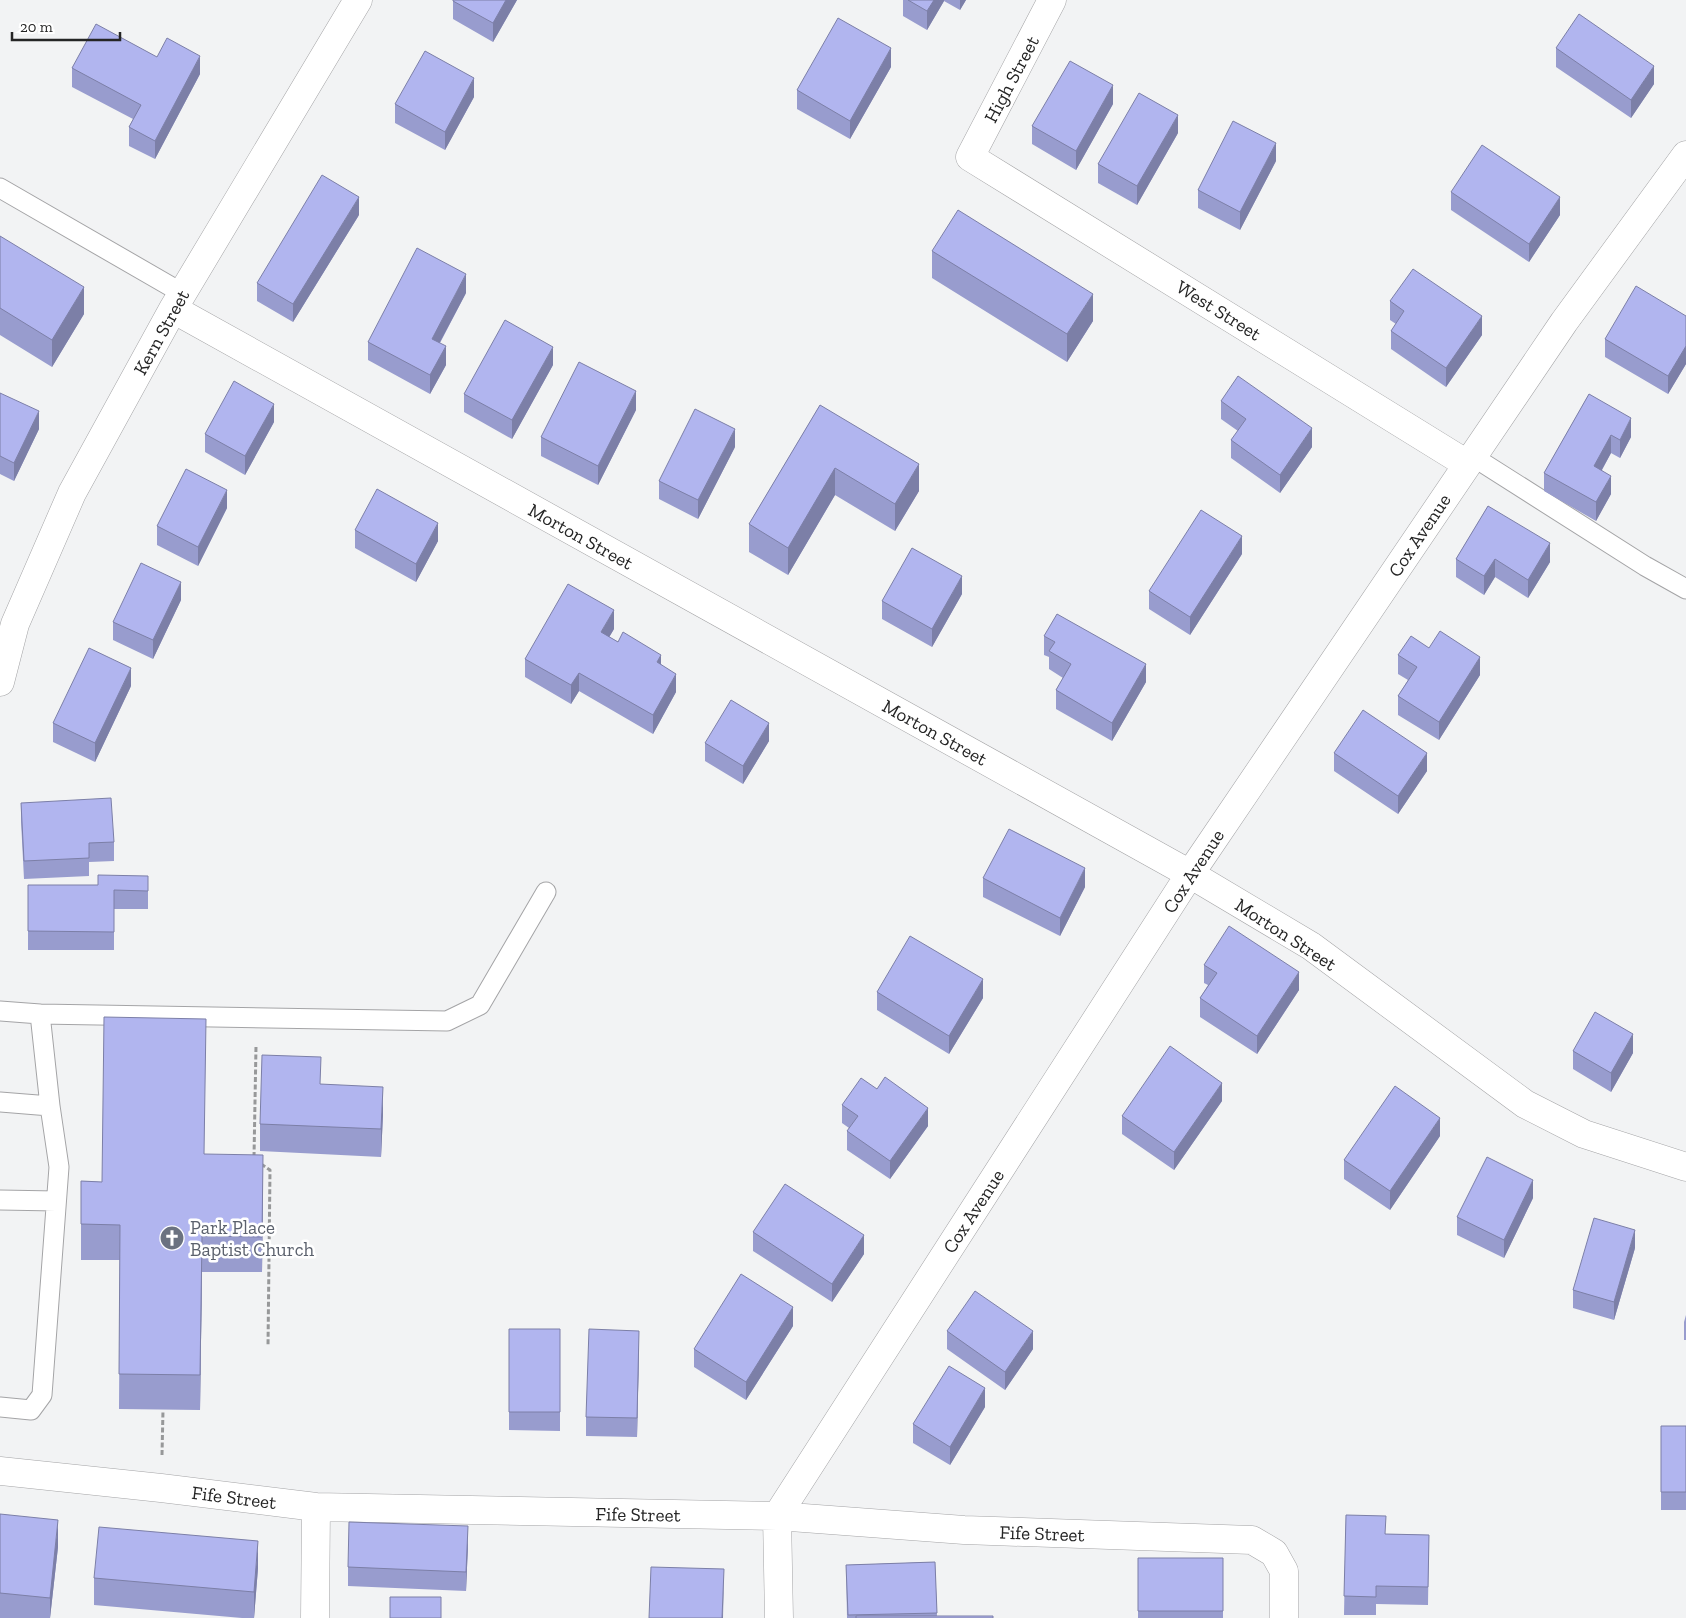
<svg xmlns="http://www.w3.org/2000/svg" width="1686" height="1618" font-family="'Zilla Slab',serif">
	<style>
		.lines { fill: none; stroke-linecap: round; stroke-linejoin: round }
		.service-casing { stroke: #a4a4a6; stroke-width: 21 }
		.minor-casing { stroke: #a4a4a6; stroke-width: 29 }
		.path { stroke: #979899; stroke-width: 3; stroke-dasharray: 5 2.5; stroke-linecap: butt }
		.service { stroke: #fff; stroke-width: 19 }
		.minor { stroke: #fff; stroke-width: 28 }
		.wall { fill: #989cce }
		.shaded-wall { fill: #7c7fa7 }
		.building { fill: #b1b5ef; stroke: #7c7fa7 }
		.labels { text-anchor: middle; stroke-width: 5; stroke-linejoin: round; paint-order: stroke }
		.street-label { font-size: 19px; fill: #252525; stroke: #fff }
		.worship-label { font-size: 19px; fill: #5b616d; stroke: #fff; text-anchor: start }
	</style>
	<rect width="100%" height="100%" fill="#f2f3f4"/>
	<g class="lines">
		<defs>
			<path id="service" d="M0,188L182,293
				M1472,456L1645,566L1686,589
				M0,1011L40,1014L50,1106
				M40,1014L447,1021L480,1005L546,892
				M0,1102L50,1106L59,1167L42,1395L31,1410L0,1407
				M0,1200L56,1201"/>
			<path id="minor" d="M1052,0L970,157L1467,464
				M173,309L1190,874L1311,946L1525,1104L1584,1134L1686,1167
				M0,682L15,624L72,493L173,309L358,0
				M0,1471L161,1488L316,1507L777,1516L964,1530L1252,1540L1274,1553L1284,1571V1618
				M315,1618L316,1507
				M779,1618L777,1516L1190,874L1564,322L1686,155"/>
		</defs>
		<!-- service casing -->
		<use href="#service" class="service-casing"/>
		<!-- minor casing -->
		<use href="#minor" class="minor-casing"/>
		<!-- path -->
		<path class="path" d="M254,1157L256,1046
			M261,1164L270,1170L268,1346
			M162,1455L163,1410"/>
		<!-- service -->
		<use href="#service" class="service"/>
		<!-- minor -->
		<use href="#minor" class="minor"/>
	</g>
	<!-- wall -->
	<path class="wall" d="M517,0L493,42L453,19V1Z
		M903,0H966L960,10L944,1L927,30L903,16Z
		M1556,48L1654,84L1631,118L1556,67Z
		M157,57L200,74L155,159L129,146V127L133,119L72,87V68Z
		M891,67L850,139L797,109V90Z
		M474,97L445,150L395,123V104Z
		M1113,104L1076,170L1032,144V126Z
		M1178,133L1137,205L1098,183V164Z
		M1276,161L1240,230L1198,208V190Z
		M1451,192L1560,215L1529,262L1451,210Z
		M359,215L293,322L257,301V283Z
		M0,236L84,314L52,367L0,335Z
		M932,251L1093,321L1067,362L932,278Z
		M466,293L440,343L446,365L430,394L368,360V342Z
		M1390,301L1482,335L1446,387L1391,349V331L1396,324L1390,320Z
		M1686,316V364L1668,394L1605,357V339Z
		M553,365L512,439L464,412V394Z
		M0,393L39,429L14,481L0,474Z
		M1589,394L1631,437L1620,458L1611,453L1602,470L1611,494L1596,521L1544,491V473Z
		M1221,401L1312,447L1280,493L1231,458V440L1238,431L1221,419Z
		M820,405L919,491L895,531L835,495L788,575L749,552V524Z
		M636,410L598,485L541,456V437Z
		M274,422L245,475L205,452V434Z
		M735,447L698,519L659,499V481Z
		M1488,506L1550,562L1528,598L1495,577L1484,595L1456,577V559Z
		M227,508L198,566L157,545V526Z
		M355,530L438,541L416,582L355,548Z
		M1242,554L1190,635L1149,609V591Z
		M962,594L932,647L882,619V601Z
		M181,600L153,659L113,640V622Z
		M614,629L609,637L661,664L676,692L653,734L579,691L571,704L525,677V659Z
		M1044,636L1146,682L1112,741L1056,709V690L1063,678L1049,669V657L1044,655Z
		M1398,655L1480,675L1439,740L1398,715V696L1408,680L1398,674Z
		M131,686L95,762L53,742V723Z
		M769,741L743,784L705,761V743Z
		M1334,753L1427,771L1398,814L1334,771Z
		M21,803L114,842V861L89,862V876L24,879L21,821Z
		M148,876V909H114V950H28V885H98Z
		M983,878L1085,887L1060,936L983,897Z
		M1204,965L1299,990L1257,1054L1200,1017V998L1208,985L1204,983Z
		M877,992L983,998L949,1054L877,1010Z
		M1573,1051L1633,1053L1611,1092L1573,1069Z
		M321,1084L383,1114L381,1157L260,1151V1124Z
		M1222,1101L1174,1170L1122,1134V1116Z
		M842,1105L928,1126L890,1179L847,1150V1131L849,1128L842,1123Z
		M1440,1136L1390,1210L1344,1179V1160Z
		M205,1154L263,1190L262,1272H202L200,1410L119,1409L120,1260H81V1181L102,1182Z
		M1533,1198L1504,1258L1457,1235V1217Z
		M753,1232L864,1254L832,1302L753,1251Z
		M1635,1248L1614,1320L1573,1308V1290Z
		M1686,1315V1340H1684V1322Z
		M793,1326L746,1400L694,1367V1349Z
		M509,1329H560V1431L509,1430Z
		M947,1331L1033,1349L1005,1390L947,1349Z
		M639,1349L637,1437L586,1436V1417Z
		M985,1407L950,1465L913,1443V1424Z
		M1661,1426H1686V1510H1661Z
		M0,1514L58,1547L50,1618H0Z
		M1346,1515L1386,1534L1429,1535L1428,1605L1376,1604V1615H1344Z
		M468,1544L466,1591L348,1586V1567Z
		M1138,1558H1223V1618H1138Z
		M935,1562L937,1616L993,1618H847L846,1565Z
		M258,1568L254,1618H242L94,1605V1578Z"/>
	<!-- shaded-wall -->
	<path class="shaded-wall" d="M506,0H517L493,42V23Z
		M934,0H944V1L927,30V11Z
		M960,0H966L960,10Z
		M891,48V67L850,139V121Z
		M200,56V74L155,159V141Z
		M1654,66V84L1631,118V100Z
		M474,78V97L445,150V132Z
		M1113,85V104L1076,170V151Z
		M1178,115V133L1137,205V186Z
		M1276,143V161L1240,230V212Z
		M359,197V215L293,322V304Z
		M1560,197V215L1529,262V244Z
		M466,274V293L432,357V339Z
		M84,287V314L52,367V340Z
		M1093,294V321L1067,362V334Z
		M1482,316V335L1446,387V368Z
		M446,346V365L430,394V375Z
		M1686,346V364L1668,394V376Z
		M553,347V365L512,439V420Z
		M636,391V410L598,485V466Z
		M274,404V422L245,475V456Z
		M39,411V429L14,481V463Z
		M1631,418V437L1620,458V440Z
		M1312,428V447L1280,493V475Z
		M735,429V447L698,519V500Z
		M1611,435V453L1594,484V466Z
		M919,464V491L895,531V504Z
		M835,468V495L788,575V548Z
		M1611,476V494L1596,521V502Z
		M227,490V508L198,566V547Z
		M438,523V541L416,582V564Z
		M1242,536V554L1190,635V617Z
		M1550,543V562L1528,598V580Z
		M1495,559V577L1484,595V576Z
		M962,576V594L932,647V629Z
		M181,582V600L153,659V640Z
		M614,610V629L601,651V632Z
		M661,655V673L657,662Z
		M1480,657V675L1439,740V722Z
		M1146,664V682L1112,741V723Z
		M131,668V686L95,762V743Z
		M579,673V691L571,704V685Z
		M676,674V692L653,734V715Z
		M769,723V741L743,784V766Z
		M1427,753V771L1398,814V796Z
		M1085,868V887L1060,936V918Z
		M1299,972V990L1257,1054V1036Z
		M983,979V998L949,1054V1036Z
		M1633,1034V1053L1611,1092V1073Z
		M1222,1083V1101L1174,1170V1152Z
		M383,1087V1114L381,1157V1129Z
		M928,1108V1126L890,1179V1161Z
		M1440,1118V1136L1390,1210V1191Z
		M263,1155V1190L262,1272V1237Z
		M1533,1180V1198L1504,1258V1240Z
		M1635,1230V1248L1614,1320V1302Z
		M864,1235V1254L832,1302V1284Z
		M202,1236V1272L200,1410V1375Z
		M793,1307V1326L746,1400V1382Z
		M639,1331V1349L637,1437V1418Z
		M1033,1331V1349L1005,1390V1372Z
		M985,1388V1407L950,1465V1447Z
		M58,1520V1547L50,1618V1598Z
		M468,1526V1544L466,1591V1572Z
		M258,1541V1568L254,1618V1592Z
		M724,1569L723,1618H722Z"/>
	<!-- building -->
	<path class="building" d="M453,0H506L493,23L453,1Z
		M908,0H934L927,11Z
		M1579,14L1654,66L1631,100L1556,48Z
		M838,18L891,48L850,121L797,90Z
		M96,24L157,57L167,38L200,56L155,141L129,127L141,105L72,68Z
		M425,51L474,78L445,132L395,104Z
		M1070,61L1113,85L1076,151L1032,126Z
		M1139,93L1178,115L1137,186L1098,164Z
		M1233,121L1276,143L1240,212L1198,190Z
		M1482,145L1560,197L1529,244L1451,192Z
		M322,175L359,197L293,304L257,283Z
		M958,210L1093,294L1067,334L932,251Z
		M0,236L84,287L52,340L0,308Z
		M417,248L466,274L432,339L446,346L430,375L368,342Z
		M1413,269L1482,316L1446,368L1391,331L1404,311L1390,301Z
		M1636,286L1686,316V346L1668,376L1605,339Z
		M505,320L553,347L512,420L464,394Z
		M579,362L636,391L598,466L541,437Z
		M1238,376L1312,428L1280,475L1231,440L1246,419L1221,401Z
		M234,381L274,404L245,456L205,434Z
		M0,393L39,411L14,463L0,456Z
		M1589,394L1631,418L1620,440L1611,435L1594,466L1611,476L1596,502L1544,473Z
		M820,405L919,464L895,504L835,468L788,548L749,524Z
		M695,409L735,429L698,500L659,481Z
		M186,469L227,490L198,547L157,526Z
		M377,489L438,523L416,564L355,530Z
		M1488,506L1550,543L1528,580L1495,559L1484,576L1456,559Z
		M1201,510L1242,536L1190,617L1149,591Z
		M912,548L962,576L932,629L882,601Z
		M141,563L181,582L153,640L113,622Z
		M568,584L614,610L601,632L618,642L623,632L661,655L657,662L676,674L653,715L579,673L571,685L525,659Z
		M1057,614L1146,664L1112,723L1056,690L1071,664L1049,651L1055,642L1044,636Z
		M1440,631L1480,657L1439,722L1398,696L1417,667L1398,655L1411,636L1429,648Z
		M89,648L131,668L95,743L53,723Z
		M731,700L769,723L743,766L705,743Z
		M1363,710L1427,753L1398,796L1334,753Z
		M111,798L114,842L89,843V858L24,861L21,803Z
		M1009,829L1085,868L1060,918L983,878Z
		M98,875L148,876V891L114,890V932L28,931V885H98Z
		M1229,926L1299,972L1257,1036L1200,998L1217,973L1204,965Z
		M910,936L983,979L949,1036L877,992Z
		M1595,1012L1633,1034L1611,1073L1573,1051Z
		M104,1017L206,1019L204,1154L263,1155L262,1237L202,1236L200,1375L119,1374L120,1225L81,1224V1181L102,1182Z
		M1170,1046L1222,1083L1174,1152L1122,1116Z
		M262,1055L321,1057L320,1084L383,1087L381,1129L260,1124Z
		M885,1077L928,1108L890,1161L847,1131L858,1116L842,1105L861,1078L877,1089Z
		M1395,1086L1440,1118L1390,1191L1344,1160Z
		M1487,1157L1533,1180L1504,1240L1457,1217Z
		M785,1184L864,1235L832,1284L753,1232Z
		M1594,1218L1635,1230L1614,1302L1573,1290Z
		M741,1274L793,1307L746,1382L694,1349Z
		M975,1291L1033,1331L1005,1372L947,1331Z
		M509,1329H560V1412H509Z
		M589,1329L639,1331L637,1418L586,1417Z
		M949,1366L985,1388L950,1447L913,1424Z
		M1661,1426H1686V1492H1661Z
		M0,1514L58,1520L50,1598L0,1593Z
		M1346,1515L1386,1516L1385,1534L1429,1535L1428,1587L1376,1586V1597L1344,1596Z
		M349,1522L468,1526L466,1572L348,1567Z
		M99,1527L258,1541L254,1592L94,1578Z
		M1138,1558H1223V1611H1138Z
		M935,1562L937,1613L848,1615L846,1565Z
		M651,1567L724,1569L722,1618H649Z
		M390,1597H441V1618H390Z
		M856,1616H993V1618H856Z"/>
	<!-- icons -->
	<defs>
		<symbol id="church-disc" viewBox="-11 -11 22 22"><circle r="9.5" fill="#6b7280" stroke="#fff"/><path d="M-1.2-6h2.4v3.5h3.3v2.4h-3.3V6h-2.4V-.1h-3.3v-2.4h3.3Z" fill="#fff"/></symbol>
	</defs>
	<g fill-rule="evenodd">
		<use href="#church-disc" x="158" y="1224" width="28" height="28"/>
	</g>
	<g class="labels">
		<!-- street labels -->
		<g class="street-label">
			<text transform="translate(1011 79) rotate(-62)" y="7">High Street</text>
			<text transform="translate(1219 310) rotate(32)" y="7">West Street</text>
			<text transform="translate(161 332) rotate(-61)" y="7">Kern Street</text>
			<text transform="translate(1419 535) rotate(-56)" y="7">Cox Avenue</text>
			<text transform="translate(581 536) rotate(29)" y="7">Morton Street</text>
			<text transform="translate(935 732) rotate(29)" y="7">Morton Street</text>
			<text transform="translate(1193 871) rotate(-57)" y="7">Cox Avenue</text>
			<text transform="translate(1286 934) rotate(33)" y="7">Morton Street</text>
			<text transform="translate(973 1211) rotate(-57)" y="7">Cox Avenue</text>
			<text transform="translate(234 1497) rotate(7)" y="7">Fife Street</text>
			<text transform="translate(638 1514) rotate(1)" y="7">Fife Street</text>
			<text transform="translate(1042 1533) rotate(2)" y="7">Fife Street</text>
		</g>
		<!-- worship labels -->
		<g class="worship-label">
			<text x="190" y="1234">Park Place<tspan x="190" dy="22">Baptist Church</tspan></text>
		</g>
	</g>
	<!-- scale -->
	<path d="M12 32v8h108v-8" fill="none" stroke="#252525" stroke-width="2.5"/>
	<text x="20" y="32" font-size="15" fill="#252525" stroke="#ffffff" stroke-width="4" paint-order="stroke">20 m</text>
</svg>
